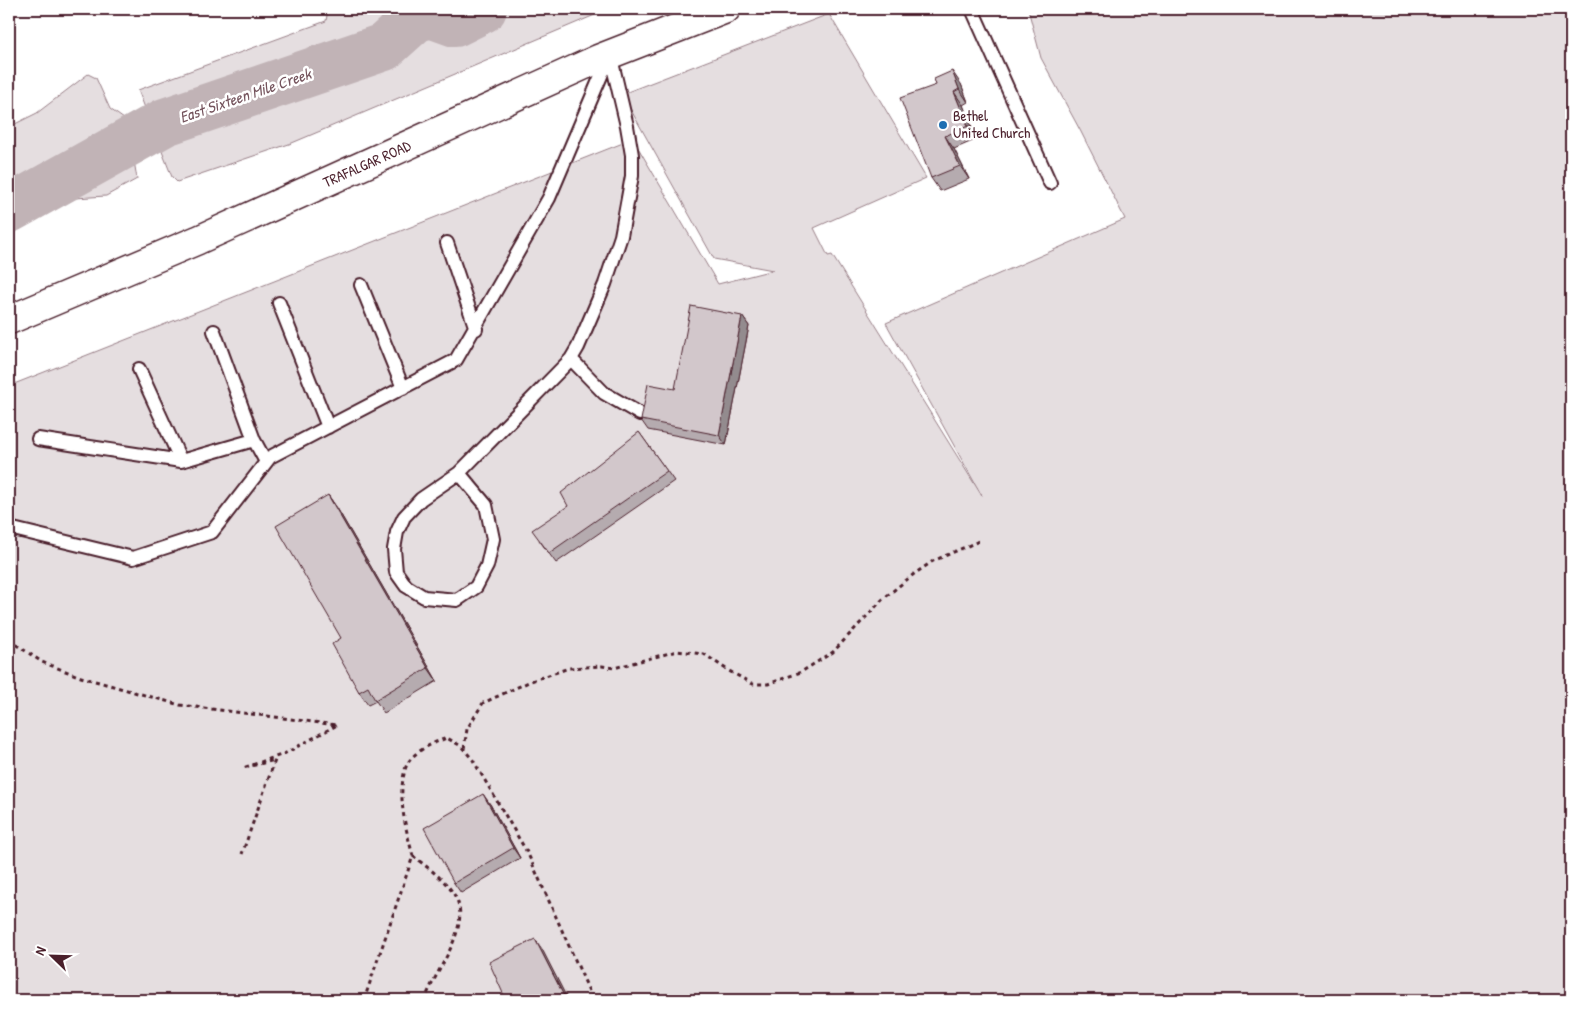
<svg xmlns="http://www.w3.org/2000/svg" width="1580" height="1009" font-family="'Patrick Hand',sans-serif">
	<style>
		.green { fill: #e5dee0; stroke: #987e86 }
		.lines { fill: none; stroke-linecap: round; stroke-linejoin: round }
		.river { stroke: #c1b3b6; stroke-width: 48 }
		.service-casing { stroke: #4a1f2b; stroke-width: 16 }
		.secondary-casing { stroke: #4a1f2b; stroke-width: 31 }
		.path { stroke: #4a1f2b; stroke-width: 3; stroke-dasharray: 4 4; stroke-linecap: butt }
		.service { stroke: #fff; stroke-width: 12 }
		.secondary { stroke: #fff; stroke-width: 28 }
		.wall { fill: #b5abaf; stroke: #4a1f2b }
		.shaded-wall { fill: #938b8e; stroke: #4a1f2b }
		.building { fill: #d2c7cb; stroke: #4a1f2b }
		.poi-dot { fill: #1f6fb2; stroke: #fff; stroke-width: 2 }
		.labels { text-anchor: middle; stroke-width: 5; stroke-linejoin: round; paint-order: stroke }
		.poi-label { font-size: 15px; fill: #4a1f2b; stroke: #fff; text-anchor: start }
		.street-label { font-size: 15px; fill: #4a1f2b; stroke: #fff }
		.water-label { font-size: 16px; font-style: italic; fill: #74535c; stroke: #fff }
	</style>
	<rect width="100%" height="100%" fill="#fff"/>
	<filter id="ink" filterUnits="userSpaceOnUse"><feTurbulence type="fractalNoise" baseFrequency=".02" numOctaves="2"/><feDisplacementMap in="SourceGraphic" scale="10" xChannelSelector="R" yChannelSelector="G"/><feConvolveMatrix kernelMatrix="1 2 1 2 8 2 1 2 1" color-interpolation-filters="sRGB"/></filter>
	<g filter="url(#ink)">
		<!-- green -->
		<path class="green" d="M328,9H609L292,143L177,182L172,177L138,90L326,21Z
			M1028,9H1571V1000H9V386L633,139L718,284L773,270L714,259L622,94L829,14L926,178L814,228L828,256L832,255L982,496L886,323L1125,219L1080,130L1041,58Z
			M88,74L96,78L110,109L124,119L130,136L137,179L106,196L45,200L9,216V127L37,113Z"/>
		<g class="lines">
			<!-- river -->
			<path class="river" d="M9,209L165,122L384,47L415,19L430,14L455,23L483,9"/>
			<defs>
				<path id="service" d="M972,9L1050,183
					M447,243L476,329
					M361,285L403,388
					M279,303L328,427
					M214,331L254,440L266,462
					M571,359L604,393L640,414
					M139,369L181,461L254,440
					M38,439L181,461
					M459,473L486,505L493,539L487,566L476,587L457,600L424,597L406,586L396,572L394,549L397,532L404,517L421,499L459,473L571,359L578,347L605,284L621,236L632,176V155L627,126L610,54
					M9,528L133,558L212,532L270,457L456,360L549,198L609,57"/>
				<path id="secondary" d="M9,320L198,240L598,59L726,9"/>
			</defs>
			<!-- service casing -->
			<use href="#service" class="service-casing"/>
			<!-- secondary casing -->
			<use href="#secondary" class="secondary-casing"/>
			<!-- path -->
			<path class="path" d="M9,640L42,662L81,677L180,705L337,725L284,754L243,768L275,760L242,854
				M464,749L467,729L483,703L531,681L569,668L602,666L614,668L677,651L704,654L729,671L753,684H768L801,672L833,652L883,599L914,574L933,561L979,541
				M413,856C406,830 397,797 405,770C409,753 432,743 447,738L461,746L473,760L528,854L593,1000
				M364,1000L413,856C428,868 446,880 455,896C473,927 435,970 425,1000"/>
			<!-- service -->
			<use href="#service" class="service"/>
			<!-- secondary -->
			<use href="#secondary" class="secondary"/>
		</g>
		<!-- wall -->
		<path class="wall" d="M961,84L968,102L963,105L977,139L954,149L969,179L940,191L931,178L936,85Z
			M742,316L749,326L726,445L648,430L641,420L675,389Z
			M639,432L674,481L556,563L539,540L568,506Z
			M328,495L337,508L437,681L384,713L376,701L368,705L359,692L341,638Z
			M490,804L520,858L461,893L454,883Z"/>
		<!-- shaded-wall -->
		<path class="shaded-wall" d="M952,71L961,84L968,102L959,89Z
			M954,92L963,105L977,139L968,126Z
			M945,136L954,149L969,179L960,166Z
			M742,316L749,326L726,445L719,435Z
			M328,495L337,508L437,681L428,668Z
			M483,794L490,804L520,858L513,848Z
			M535,939L542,949L568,1000H566Z"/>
		<!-- building -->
		<path class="building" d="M952,71L959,89L954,92L968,126L945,136L960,166L931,178L900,98L936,85L934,79Z
			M691,306L742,316L719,435L641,420L648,384L675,389Z
			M639,432L667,471L549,553L532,530L568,506L561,493Z
			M328,495L428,668L375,700L368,687L359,692L332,644L341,638L276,526Z
			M483,794L513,848L454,883L424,828Z
			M535,939L566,1000H506L489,962Z"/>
	</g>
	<!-- markers -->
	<circle class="poi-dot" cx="943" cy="125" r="5"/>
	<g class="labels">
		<!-- poi labels -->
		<g class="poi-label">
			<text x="953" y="121">Bethel<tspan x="953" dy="17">United Church</tspan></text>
		</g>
		<!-- street labels -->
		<g class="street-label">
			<text transform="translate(367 164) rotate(-24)" y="5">TRAFALGAR ROAD</text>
		</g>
		<!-- water labels -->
		<g class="water-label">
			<text transform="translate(245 95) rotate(-19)" y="6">East Sixteen Mile Creek</text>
		</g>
	</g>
	<!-- margin -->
	<rect width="1580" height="1009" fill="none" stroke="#fff" stroke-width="30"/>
	<rect x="15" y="15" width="1550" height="979" fill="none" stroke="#4a1f2b" stroke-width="2" filter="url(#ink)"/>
	<!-- north arrow -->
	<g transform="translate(52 956) rotate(293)" stroke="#ffffff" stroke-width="4" paint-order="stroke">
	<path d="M0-4L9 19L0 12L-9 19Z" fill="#4a1f2b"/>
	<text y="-8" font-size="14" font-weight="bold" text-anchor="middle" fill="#4a1f2b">N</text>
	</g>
</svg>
